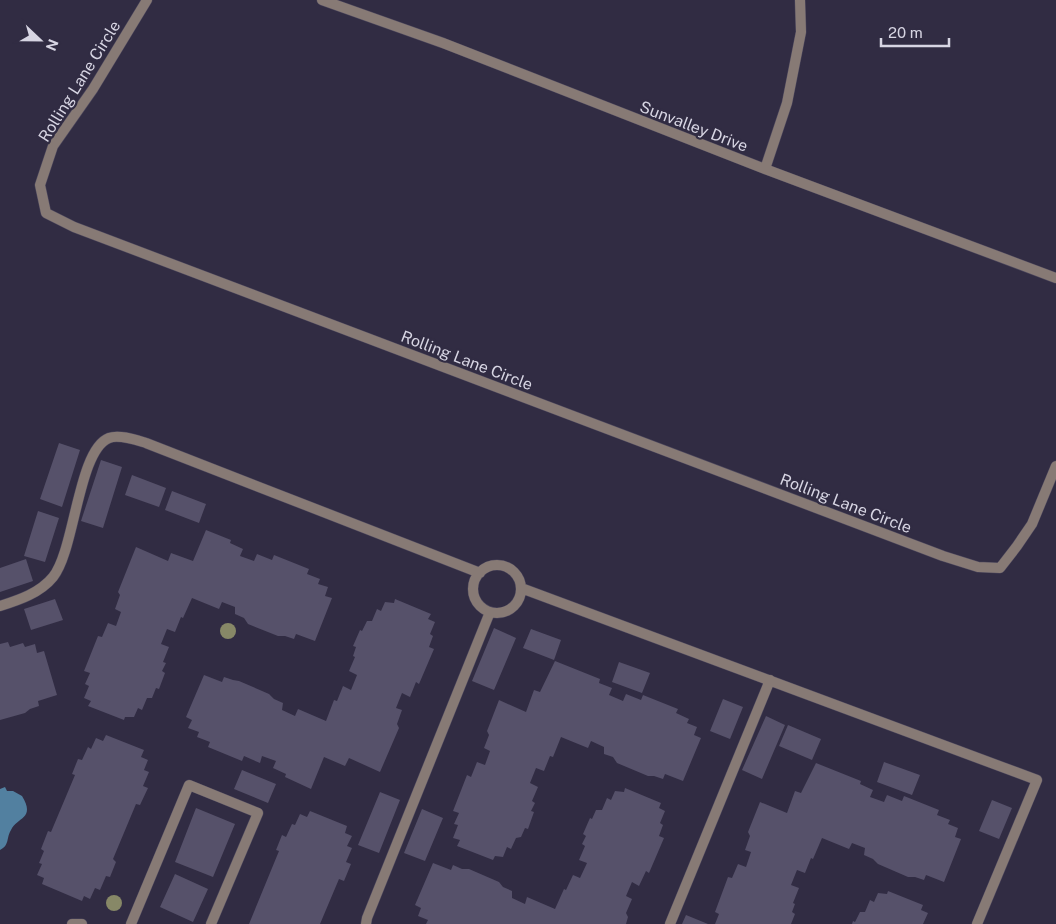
<svg xmlns="http://www.w3.org/2000/svg" width="1056" height="924" font-family="'Public Sans',sans-serif">
	<style>
		.water { fill: #5280a0 }
		.building { fill: #56516a }
		.lines { fill: none; stroke-linecap: round; stroke-linejoin: round }
		.minor-casing { stroke: #4c475d; stroke-width: 11 }
		.minor { stroke: #877a75; stroke-width: 10 }
		.tree { fill: #878867 }
		.labels { text-anchor: middle; stroke-width: 4.5; stroke-linejoin: round; paint-order: stroke }
		.street-label { font-size: 16px; fill: #d7d5e3; stroke: #312c43 }
	</style>
	<rect width="100%" height="100%" fill="#312c43"/>
	<!-- water -->
	<path class="water" d="M5,787L7,791H13L22,796C36,819 17,817 11,830C6,838 10,845 0,850V789Z"/>
	<!-- building -->
	<path class="building" d="M59,443L80,450L62,507L40,499Z
		M101,460L122,467L103,528L81,521Z
		M132,475L166,488L159,507L125,495Z
		M172,491L206,504L199,523L165,510Z
		M38,511L59,518L45,562L24,556Z
		M206,530L231,540L230,543L243,549L240,556L254,561L257,554L272,560L274,555L309,569L307,574L320,579L318,584L328,587L325,596L332,598L315,641L296,634L294,639L285,636H278L248,624L244,618L235,614V607L222,602L219,609L192,598L183,618L181,617L175,632L167,629L161,644L169,647L163,662L166,663L162,671L165,673L159,689L156,688L152,698H147L142,710L138,708L134,717H125L124,720L88,706L91,701L84,698L89,686L85,684L90,673L84,671L98,636L102,637L108,623L116,626L121,612L115,609L120,595L118,592L136,547L168,561L171,553L193,561Z
		M26,559L33,581L0,592V568Z
		M55,599L63,620L31,630L24,609Z
		M395,599L431,614L428,619L435,622L430,634L433,636L429,647L434,649L419,684L416,682L410,697L402,693L396,708L402,710L397,724L399,728L380,772L349,758L345,766L324,757L311,789L285,777L286,774L273,768L276,761L262,756L260,763L244,756L242,761L208,747L210,742L197,737L199,732L188,728L192,720L186,717L204,675L222,682L224,677L233,680L239,681L269,694L274,699L283,703L282,710L295,716L298,709L326,721L334,700L337,701L343,686L351,690L357,675L349,671L355,657L353,656L356,647L353,646L360,630L362,631L367,621H372L377,609L381,611L385,602L394,603Z
		M494,628L516,638L494,690L472,681Z
		M531,629L561,640L554,660L523,648Z
		M8,642L10,647L23,643L25,647L35,644L37,653L44,651L57,695L38,701L39,706L30,709L25,713L0,720V644Z
		M555,661L600,679L599,683L612,688L609,695L623,701L626,694L641,700L643,695L678,709L676,713L689,719L687,723L697,727L694,735L701,738L683,781L665,774L663,779L654,776H648L617,763L613,757L604,754V747L591,741L588,748L561,737L553,757L550,756L544,771L536,768L530,783L538,787L532,801L535,803L531,811L534,812L528,829L525,828L521,837L516,838L511,849L507,847L503,857L495,856L493,860L457,846L460,840L453,838L458,825L454,824L459,813L453,811L467,775L471,777L477,762L485,765L490,751L484,748L489,735L487,731L499,700L526,712L534,690L540,692Z
		M619,662L650,673L642,693L612,682Z
		M723,699L743,707L730,739L710,731Z
		M766,716L785,725L762,779L742,770Z
		M788,725L821,739L812,760L779,746Z
		M106,735L144,750L141,757L148,760L144,770L149,772L143,786L148,788L140,805L136,804L113,859L116,862L110,877L106,876L100,890L95,888L90,899L84,896L82,901L42,884L44,878L37,875L42,864L39,863L44,851L41,849L48,831L51,832L75,775L72,774L78,759L82,760L88,747L91,749L96,738L103,741Z
		M884,762L920,775L912,795L877,782Z
		M816,763L861,781L860,784L873,790L870,797L884,802L887,795L902,801L904,796L939,810L937,815L950,820L948,824L958,828L955,837L961,839L944,882L926,875L924,880L915,877H908L878,864L873,859L864,855L865,848L852,843L849,849L822,838L813,859L811,858L805,873L797,870L791,885L799,888L793,903L795,904L792,912L795,914L791,924H715L719,914L715,912L728,877L732,878L738,864L746,867L751,852L745,850L750,836L748,832L760,802L787,813L795,791L801,793Z
		M242,770L276,784L268,803L234,789Z
		M625,788L661,803L659,808L665,811L660,823L663,825L659,836L664,838L649,873L646,871L639,886L632,882L626,896L632,899L626,913L628,917L626,924H426L428,920L418,916L421,908L415,905L433,863L451,870L453,865L462,869H469L499,882L503,887L512,891V898L525,904L527,897L555,909L564,889L566,890L573,875L580,878L587,863L579,860L585,846L582,844L586,836L583,834L590,818L592,819L596,810H602L607,798L611,800L615,791L624,792Z
		M380,792L400,800L379,853L358,845Z
		M992,800L1012,808L999,839L979,831Z
		M196,808L235,824L213,877L175,862Z
		M422,809L443,818L425,861L404,853Z
		M310,811L347,826L345,833L352,836L347,846L352,848L346,862L351,864L344,881L339,879L320,924H249L279,851L276,850L282,835L286,837L292,824L295,825L300,814L307,817Z
		M175,874L208,889L193,922L160,907Z
		M888,891L923,905L921,910L928,913L923,924H852L853,921L855,922L860,912H865L870,900L874,902L878,893L887,894Z
		M686,915L708,924H682Z"/>
	<g class="lines">
		<defs>
			<path id="minor" d="M147,0L93,89L53,146L40,185L46,213L74,227L943,556L978,567L1000,568L1017,546L1032,524L1056,466
				M322,0L443,43L765,169L1056,278
				M765,169L787,103L801,32L800,0
				M473 589a24 24 0 1 1 48 0a24 24 0 1 1-48 0Z
				M521,588L1037,780L977,924
				M0,606C19,600 40,593 53,577C75,550 78,450 109,438C119,434 136,440 146,443L480,573
				M72,924H82
				M131,924L189,785L258,813L211,924
				M366,924L367,918L490,612
				M670,924L770,680"/>
		</defs>
		<!-- minor casing -->
		<use href="#minor" class="minor-casing"/>
		<!-- minor -->
		<use href="#minor" class="minor"/>
	</g>
	<!-- trees -->
	<g class="tree">
		<circle cx="228" cy="631" r="8"/>
		<circle cx="114" cy="903" r="8"/>
	</g>
	<g class="labels">
		<!-- street labels -->
		<g class="street-label">
			<text transform="translate(79 81) rotate(-58)" y="6">Rolling Lane Circle</text>
			<text transform="translate(694 126) rotate(21)" y="6">Sunvalley Drive</text>
			<text transform="translate(467 360) rotate(21)" y="6">Rolling Lane Circle</text>
			<text transform="translate(846 503) rotate(21)" y="6">Rolling Lane Circle</text>
		</g>
	</g>
	<!-- north arrow -->
	<g transform="translate(40 40) rotate(112)" stroke="#312c43" stroke-width="4" paint-order="stroke">
	<path d="M0-4L9 19L0 12L-9 19Z" fill="#d7d5e3"/>
	<text y="-8" font-size="14" font-weight="bold" text-anchor="middle" fill="#d7d5e3">N</text>
	</g>
	<!-- scale -->
	<path d="M881 38v8h68v-8" fill="none" stroke="#d7d5e3" stroke-width="2.5"/>
	<text x="888" y="38" font-size="15" fill="#d7d5e3" stroke="#312c43" stroke-width="4" paint-order="stroke">20 m</text>
</svg>
